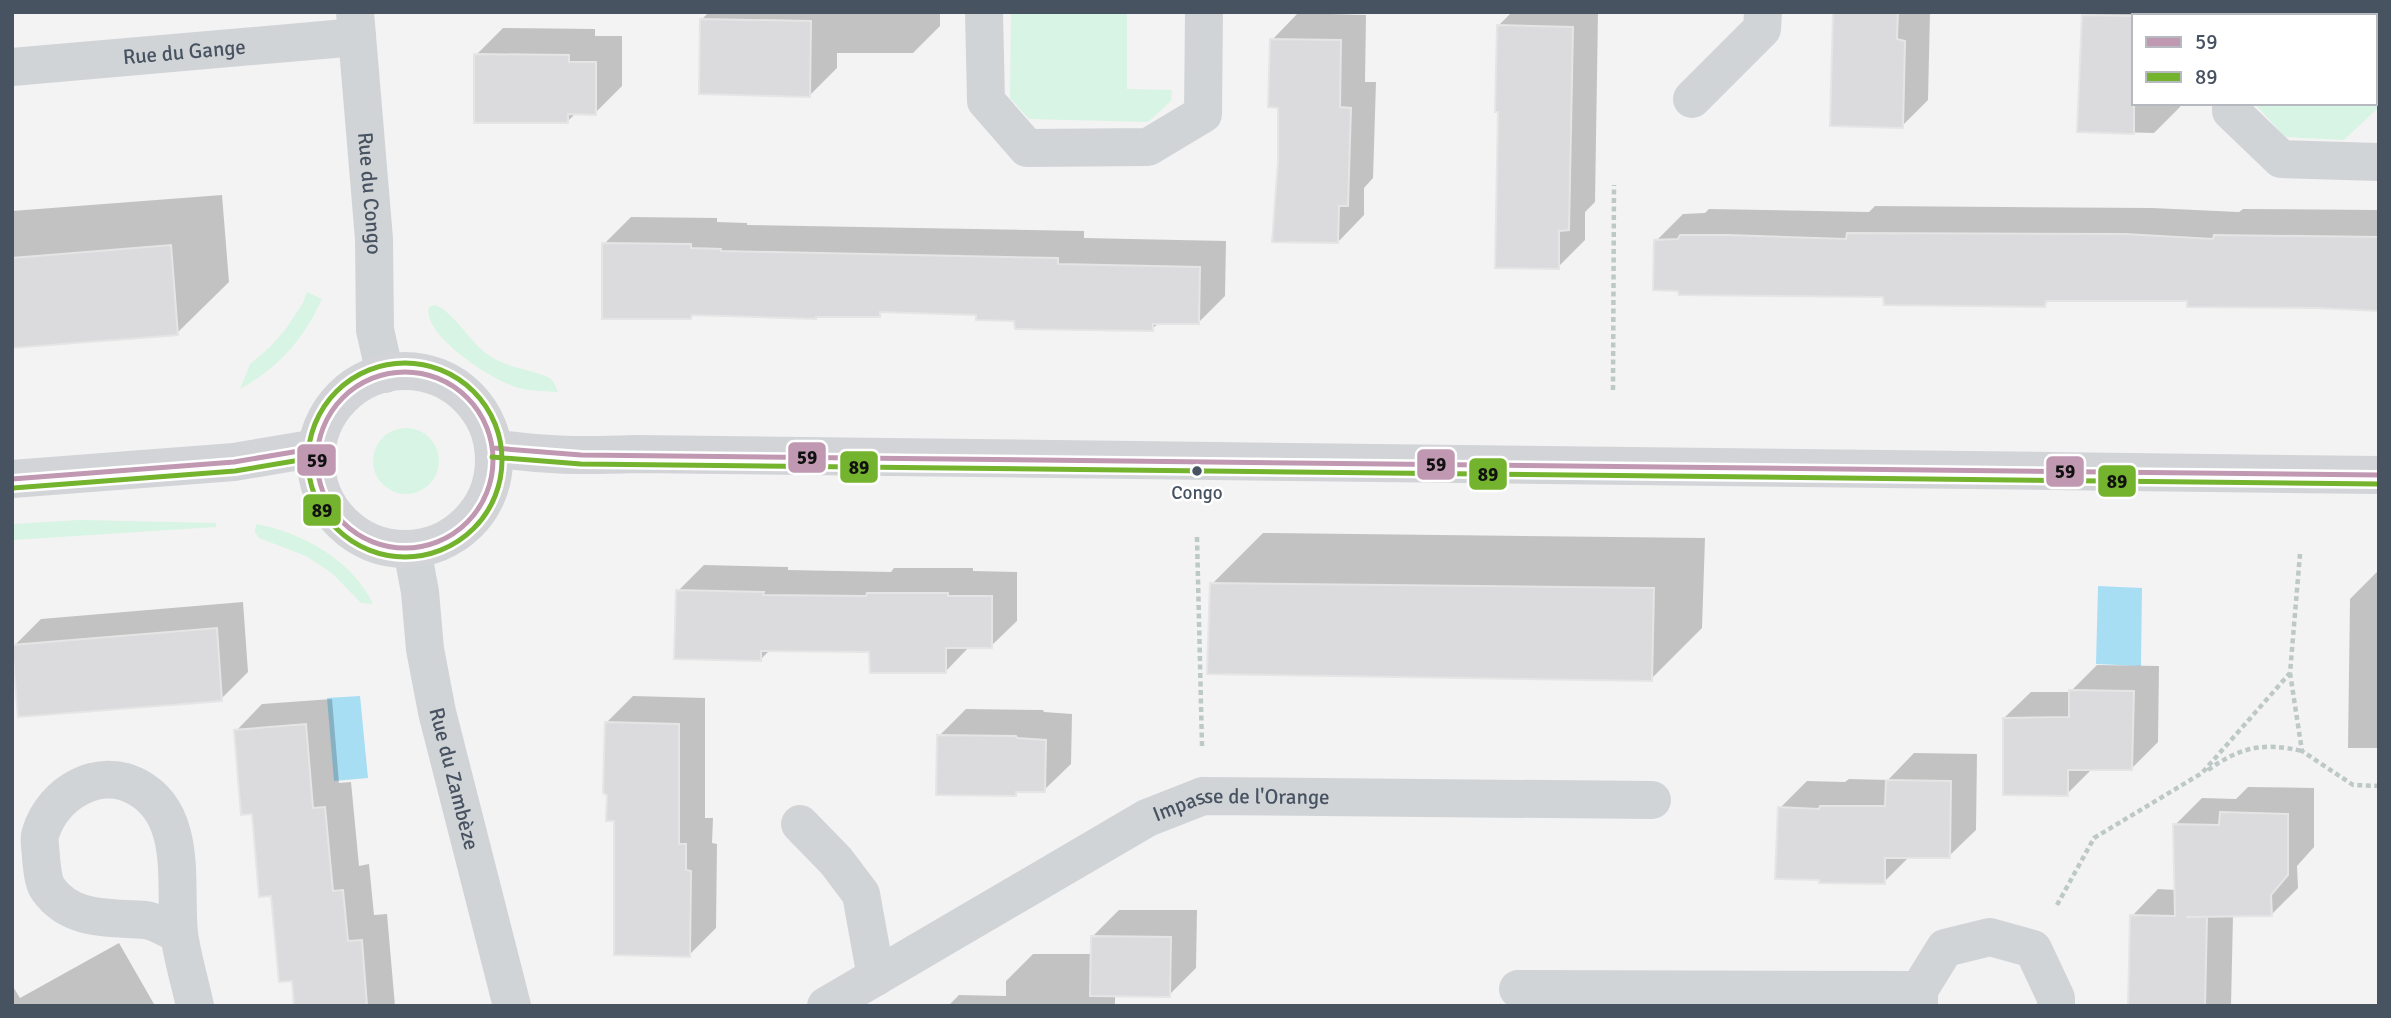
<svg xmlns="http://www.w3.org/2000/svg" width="2391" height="1018" font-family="Signika,sans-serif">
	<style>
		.green { fill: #d7f4e4 }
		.water { fill: #a8def4 }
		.shadow { fill: #0003 }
		.building { fill: #dbdbdd; stroke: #e5e5e6; stroke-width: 2 }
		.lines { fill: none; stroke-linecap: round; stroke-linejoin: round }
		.path { stroke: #bdc9c7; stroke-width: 4.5; stroke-dasharray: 5 3.5; stroke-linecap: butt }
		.street { stroke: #d1d4d7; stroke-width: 38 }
		.secondary { stroke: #d2d4d8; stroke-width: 38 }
		.bus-1-casing { stroke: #fff; stroke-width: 10 }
		.bus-2-casing { stroke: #fff; stroke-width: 10 }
		.bus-1 { stroke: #c198b1; stroke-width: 5 }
		.bus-2 { stroke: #74b32d; stroke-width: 5 }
		.bus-dot { fill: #485362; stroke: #fff; stroke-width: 2.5 }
		.labels { text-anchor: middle; stroke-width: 5; stroke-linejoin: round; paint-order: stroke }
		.bus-label { font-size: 19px; fill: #485362; stroke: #fff }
		.street-label { font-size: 21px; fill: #485362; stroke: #fff }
		.line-badge { stroke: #fff; stroke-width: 2.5 }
		.pale-badge-label { font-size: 19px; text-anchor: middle; font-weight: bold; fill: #111 }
	</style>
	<rect width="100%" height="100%" fill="#f4f3f3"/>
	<!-- green -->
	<path class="green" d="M1011,12H1127V89L1172,90L1171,101L1148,122L1029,119L1010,98Z
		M2375,37L2379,41V107L2344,140L2285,137L2254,103H2375Z
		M307,292L322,299C304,339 278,368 240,389L250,364L270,347L285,330L303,303Z
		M435,305C454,312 468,340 487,354C505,368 530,369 550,378L554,383L558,392C545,391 531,391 519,388C495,382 421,335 429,307Z
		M373 461a33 33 0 1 1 66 0a33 33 0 1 1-66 0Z
		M80,520L216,523V527L12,540V524Z
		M256,524C302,532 353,561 373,604L361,603L332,573L306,556L259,538L255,532Z"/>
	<!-- water -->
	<path class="water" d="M2098,586L2142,588L2141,666L2096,664Z
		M360,696L368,778L334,781L327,698Z"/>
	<!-- shadow -->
	<path class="shadow" d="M709,12H940V26L913,53H837V68L810,95L702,19Z
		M1512,12H1598L1595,202L1585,212V240L1558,267L1499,25Z
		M1835,12H1930L1928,100L1902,126Z
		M2043,12H2175V16H2134V103H2180V107L2154,133L2079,131L2084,13Z
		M1298,13L1366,15L1365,82H1376L1373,178L1364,188V215L1338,242L1279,162L1280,106L1272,40Z
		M503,28L595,29V36H622V86L595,113H576L568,121L476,55Z
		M222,195L229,282L177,333L12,346V211Z
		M1875,206L2152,208L2239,212L2243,209L2379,210V309L2189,299H2051L2044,305L1884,295L1656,241L1683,214L1705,213L1709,209L1869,212Z
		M631,217L717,218V222L747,223V225L1084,231V238L1226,241L1225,296L1198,323L1160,322L1152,329L1016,320L978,313L884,310L879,315L695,313L691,317L604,244Z
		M1263,533L1705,538L1702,628L1651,679L1212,584Z
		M704,565L788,567V570L891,572L894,568H973V571L1017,572V621L991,646H970L945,672L871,651L770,650L760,660L678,591Z
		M2379,570V748H2348L2350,599Z
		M243,602L248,672L221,699L14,646L41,619Z
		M2097,665L2159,666L2158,742L2132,768H2093L2067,794L2004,718L2031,692H2070Z
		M633,696L705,698V818H713L712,843L717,844L716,928L689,955L616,819L606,723Z
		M332,699L339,783L351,782L359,866L369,864L374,915L387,914L395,1006H296L293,979L236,731L262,704Z
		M966,709L1043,710L1044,712L1072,714L1071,764L1044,790L1018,791L1015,794L939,736Z
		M1914,753L1977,754L1976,830L1949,856H1910L1884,882L1780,808L1807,781L1845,782L1849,779L1888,780Z
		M2248,787L2314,788V847L2297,866L2298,888L2271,915H2233L2231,1006H2131L2132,916L2158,889L2176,890L2175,825L2202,798L2236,799Z
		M1119,910H1197L1196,968L1169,995L1115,994V1006H948L959,995L1006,996V981L1033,954H1092V937Z
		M119,943L154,1004L152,1006H12V985L20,998Z"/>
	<!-- building -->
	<path class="building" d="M1833,12H1898L1897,39L1905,41L1903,128L1830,126Z
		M2082,15L2134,16V134L2077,132Z
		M700,19L811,21L810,97L699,94Z
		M1497,25L1573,27L1569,230L1559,231V269L1495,268L1498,112H1495Z
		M1270,39L1341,40L1340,107L1351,108L1348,206H1339L1338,243L1272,242L1278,162V108L1268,107Z
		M474,54L569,55V62H596V115L568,114V123H474Z
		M1847,233L2125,234L2213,239L2214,235L2379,237V311L2316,308L2187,307V301H2046L2045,307L1884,305L1883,297L1679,295L1678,291L1653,290L1654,240L1678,239L1680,235H1728L1846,239Z
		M602,243L691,244V248L721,249V251L1058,258V264L1200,267L1199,324H1153V331L1015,329L1014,321L976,320V315L880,312V317H816V319L692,315L691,319H602Z
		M171,245L178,335L12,348V258Z
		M1210,583L1654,588L1652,681L1207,674Z
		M676,590L764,592L763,595L866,596L867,593H948V596H992V648H946V673H870L869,652L761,651V661L674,659Z
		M217,628L222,701L18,717L12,645Z
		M2069,690L2134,691L2132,770H2068V796L2003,795V718L2069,717Z
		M605,722L679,724V844H686V870L691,871L690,957L614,955V821H606L607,795L603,793Z
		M306,724L313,808L325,807L333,891L343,890L348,941L362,940L367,1006H294L292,981L279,982L271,896L259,897L252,814L241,815L234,730Z
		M937,735L1016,736L1017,738L1046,740L1045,792H1016V796L936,795Z
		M1886,780L1951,781L1950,858H1885V884L1819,883V880L1775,879L1778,807L1819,809L1820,806H1885Z
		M2220,812L2288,814V875L2271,895L2272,916L2186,917H2207L2205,1006H2128L2130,915L2175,916L2173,824L2219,825Z
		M1091,936L1171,937L1170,997L1090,996Z"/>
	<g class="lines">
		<!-- path -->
		<path class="path" d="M1613,390L1614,185
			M1197,537L1202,746
			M2290,673L2302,751L2353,785L2379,786
			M2208,770C2240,747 2264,742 2302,751
			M2057,905L2094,838L2202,773L2290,673L2300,554"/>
		<!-- street -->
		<g class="street">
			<path id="s1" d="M355,12L374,239L375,330L385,374"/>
			<path d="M984,12L986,101L1027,148L1148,147L1203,114L1204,12"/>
			<path d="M2245,16L2248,12"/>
			<path id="s2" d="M12,67L357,37"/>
			<path d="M1692,99L1762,29L1763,12"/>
			<path d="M2231,103V111L2281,159L2379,162"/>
			<path id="s3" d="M412,549L420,592L425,649L437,712L512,1006"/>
			<path d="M800,824L836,861L861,894L876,977"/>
			<path d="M179,934C169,930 156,921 145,920C111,917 71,922 48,889C43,882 42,867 41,858C41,850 38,839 41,832C53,793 99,766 137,787C189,815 174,885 179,933C182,957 190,982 195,1006"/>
			<path d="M1518,989L1919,990"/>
			<path id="s4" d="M826,1006L1147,818L1203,796L1652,800"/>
			<path d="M1919,1006V990L1945,948L1990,937L2033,949L2056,998V1006"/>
		</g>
		<!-- secondary -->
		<path class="secondary" d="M316 460a89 89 0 1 1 178 0a89 89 0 1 1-178 0Z
			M493,448C544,456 584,456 635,454L2379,475
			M12,479L234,462L317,448"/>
		<defs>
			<path id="bus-1" d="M317 460a88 88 0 1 1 176 0a88 88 0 1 1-176 0Z
				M493,448L581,455L2379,475
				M12,479L234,462L317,448"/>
			<path id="bus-2" d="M308 460a97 97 0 1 1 194 0a97 97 0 1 1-194 0Z
				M492,457L581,464L2379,484
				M13,488L235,471L318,457"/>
		</defs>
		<!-- bus-1 casing -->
		<use href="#bus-1" class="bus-1-casing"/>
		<!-- bus-2 casing -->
		<use href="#bus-2" class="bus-2-casing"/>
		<!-- bus-1 -->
		<use href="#bus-1" class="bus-1"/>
		<!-- bus-2 -->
		<use href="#bus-2" class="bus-2"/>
	</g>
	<!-- markers -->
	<circle class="bus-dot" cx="1197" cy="471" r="6"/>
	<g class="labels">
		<!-- bus labels -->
		<g class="bus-label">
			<text x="1197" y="499">Congo</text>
		</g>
		<!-- street labels -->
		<g class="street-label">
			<text dy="7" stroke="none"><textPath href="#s2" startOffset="173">Rue du Gange</textPath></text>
			<text dy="7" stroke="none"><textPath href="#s1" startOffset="182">Rue du Congo</textPath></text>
			<text dy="7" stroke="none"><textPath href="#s3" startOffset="234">Rue du Zambèze</textPath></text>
			<text dy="7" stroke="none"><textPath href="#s4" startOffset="469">Impasse de l'Orange</textPath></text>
		</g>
	</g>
	<g class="line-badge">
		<rect x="787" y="441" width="40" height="33" rx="7" fill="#c198b1"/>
		<rect x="296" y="443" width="41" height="34" rx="7" fill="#c198b1"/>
		<rect x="1416" y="448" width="40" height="33" rx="7" fill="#c198b1"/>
		<rect x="839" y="450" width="40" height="34" rx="7" fill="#74b32d"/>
		<rect x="2045" y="455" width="40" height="33" rx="7" fill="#c198b1"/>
		<rect x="1468" y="457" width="40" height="34" rx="7" fill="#74b32d"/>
		<rect x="2097" y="464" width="40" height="34" rx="7" fill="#74b32d"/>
		<rect x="302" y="493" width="40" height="34" rx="7" fill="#74b32d"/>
	</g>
	<g class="pale-badge-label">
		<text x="807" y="464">59</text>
		<text x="317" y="467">59</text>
		<text x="1436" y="471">59</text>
		<text x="859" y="474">89</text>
		<text x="2065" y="478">59</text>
		<text x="1488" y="481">89</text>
		<text x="2117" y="488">89</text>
		<text x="322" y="517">89</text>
	</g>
	<!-- border -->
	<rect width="2391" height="1018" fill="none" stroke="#485362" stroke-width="28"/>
	<!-- legend -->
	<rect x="2132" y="14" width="245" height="91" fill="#ffffff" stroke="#b6bac0" stroke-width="2"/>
	<rect x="2146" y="37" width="35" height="10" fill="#c198b1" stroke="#b6bac0" stroke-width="2"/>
	<text x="2195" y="49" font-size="21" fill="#485362">59</text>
	<rect x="2146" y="72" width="35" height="10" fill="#74b32d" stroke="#b6bac0" stroke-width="2"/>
	<text x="2195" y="84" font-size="21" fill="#485362">89</text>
</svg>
